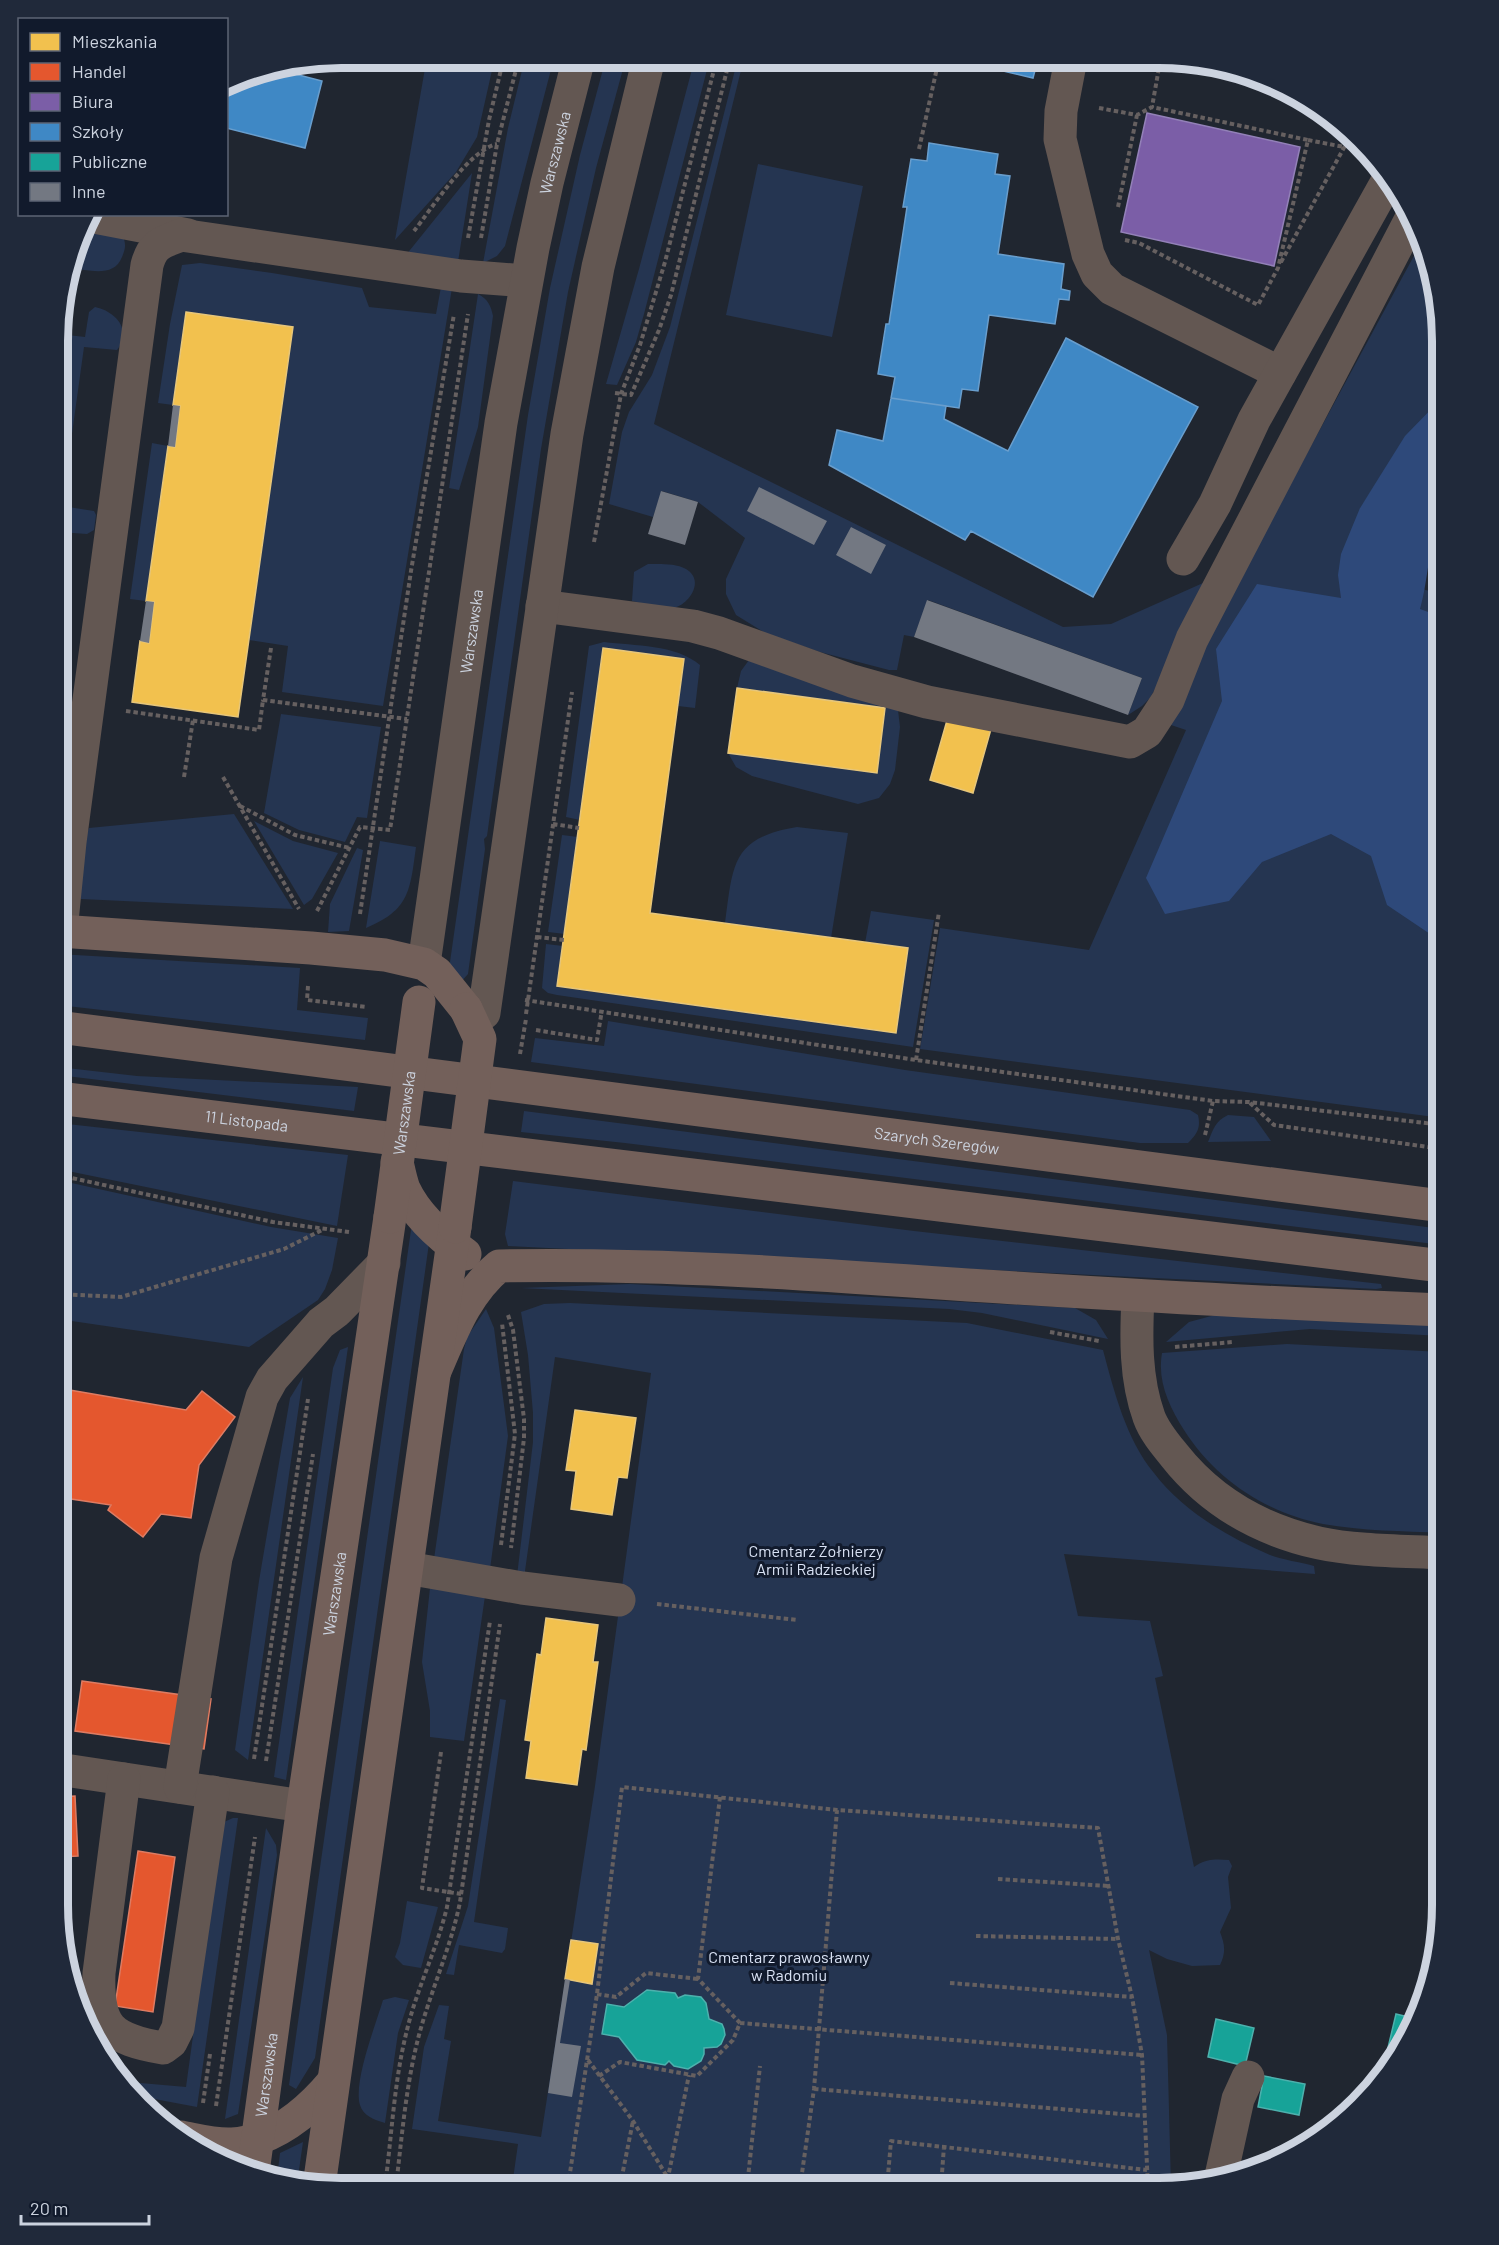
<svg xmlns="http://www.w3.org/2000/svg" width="1499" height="2245" font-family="Barlow,sans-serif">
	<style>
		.green { fill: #253551 }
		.forest { fill: #2e497a }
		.homes { fill: #f2c14e; stroke: #e7c67a; stroke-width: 1.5 }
		.shops { fill: #e4572e; stroke: #dd7c63; stroke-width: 1.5 }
		.offices { fill: #7b5ea7; stroke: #9381b8; stroke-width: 1.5 }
		.schools { fill: #3f88c5; stroke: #699ecd; stroke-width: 1.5 }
		.public { fill: #17a398; stroke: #4db1ad; stroke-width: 1.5 }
		.building { fill: #737882 }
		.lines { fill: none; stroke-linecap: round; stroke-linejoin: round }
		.path { stroke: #666060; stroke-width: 4; stroke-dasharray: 4.5 3; stroke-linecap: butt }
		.minor { stroke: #635752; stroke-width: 33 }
		.major { stroke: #73605a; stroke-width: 33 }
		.path-bridge { stroke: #666060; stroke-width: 4; stroke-dasharray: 4.5 3; stroke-linecap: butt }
		.major-bridge { stroke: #73605a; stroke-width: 33 }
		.labels { text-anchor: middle; stroke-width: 6; stroke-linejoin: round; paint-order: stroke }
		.street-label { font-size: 16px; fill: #ccd3df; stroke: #111a2c }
		.park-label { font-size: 16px; fill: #dae3f5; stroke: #111a2c }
		.rim { fill: none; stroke: #ccd3df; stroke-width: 8 }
	</style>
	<rect width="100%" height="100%" fill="#202630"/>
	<!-- green -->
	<path class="green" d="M427,57H495L477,137L456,172L395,240Z
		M525,58H554L505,246L497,256L483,263L508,128Z
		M606,58H626L596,168L568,292L541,449L487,836L484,839L485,849L468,974L460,983L448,976L528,415L550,288L580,155Z
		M695,58H710L644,314L636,342L617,385L606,384L639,269Z
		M738,58H744L654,424L1063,627L1111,624L1203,583L1245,507L1272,518L1422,241L1442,340V398L1380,478L1360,508L1425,590L1442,593V1118L920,1049L940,928L1089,950L1186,730L1165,723L1201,606L1150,698L1142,706L1128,715L1142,678L928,600L914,637L904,635L897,670H889L820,652L767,634L736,615L726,594V579L745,538L698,502L662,491L653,517L609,504L622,432L629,412L652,375L670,327Z
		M758,164L863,186L832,337L726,315Z
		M472,173L458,262L406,255Z
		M86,225L124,239C126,246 125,250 122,257C114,278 89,270 71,268L76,254H80Z
		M200,263L272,273L362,288L369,307L436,314L441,287L452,288L383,706L282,692L288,646L249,640L293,327L173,405L158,403L170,324L182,265Z
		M478,294C488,299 491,306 493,316L478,427L459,490L449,488Z
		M95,307C115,311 133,330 117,350L84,347L62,506L94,511L96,515L94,530L87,534L59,532V334L85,337L89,312Z
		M152,443L168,446L146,601L130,599Z
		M648,564C660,564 675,563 686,569C705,580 690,604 674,608C665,610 642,603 632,601L634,572Z
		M604,642C635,646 675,644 700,665L695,708L678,706L684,659L603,648L580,820L566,817L589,646Z
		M749,660L898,710L900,727L895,770L890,784L879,798L858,804L752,776L736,767L728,753L737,688L741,671Z
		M59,714L68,716L64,743L73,745V747H59Z
		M281,714L381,727L367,818L357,817L345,842L299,830L264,813Z
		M234,814L293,909L81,899L79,893L82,846L89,828Z
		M254,821L293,841L338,853L312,899L304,905Z
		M797,827L848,833L831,938L725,923C733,865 731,838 797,827Z
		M562,835L578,837L565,934L548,932Z
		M380,841L416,847C410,890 410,910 366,928Z
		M357,848L363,850L349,931L328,932L330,904Z
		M871,911L934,920L913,1047L557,995L548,993L542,988L546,944L563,946L557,987L896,1033L908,949L865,943Z
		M58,954L300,968L297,1010L368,1018L365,1040L58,1005Z
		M608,1021L905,1070L1190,1110L1198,1115C1201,1128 1197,1134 1188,1143H1140L531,1062L535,1038L604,1046Z
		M58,1067L137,1076L358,1087L354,1111L58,1075Z
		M524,1111L1442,1229V1245L625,1143L521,1132Z
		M1228,1115L1254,1117L1271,1141L1208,1142C1213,1130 1215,1121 1228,1115Z
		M58,1123L348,1155L337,1226L58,1169Z
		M58,1180L271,1227L338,1238L332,1270L325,1289L318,1300L249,1347L58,1319Z
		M513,1181L914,1231L1381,1284L1382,1288L1376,1289L508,1246L505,1234Z
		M412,1223L430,1236L315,2058L296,2089L289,2085Z
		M630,1284L1075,1308L1096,1320L1108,1339L982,1313L949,1309L521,1288Z
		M570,1303L967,1323L1103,1350C1114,1391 1126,1439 1154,1473C1182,1510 1227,1537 1270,1555C1283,1560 1300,1562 1314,1566L1315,1574L1064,1554L1078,1616L1150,1621L1163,1676L1155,1678L1194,1867C1205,1859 1215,1859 1229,1860L1232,1866L1228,1877L1231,1908L1220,1932C1225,1945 1226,1952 1220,1965L1192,1966L1167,1959L1149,1950L1167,2035L1171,2186L1159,2188L512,2186L518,2144L412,2129L424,2047L439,2005L449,2006L444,2039L451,2041L438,2121L541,2137L595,1786L651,1373L555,1357L524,1578L517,1576L533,1442V1413L528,1355L521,1312L544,1304Z
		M486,1309L494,1328L508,1436L490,1569L434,1559L464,1349L467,1337Z
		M1215,1315L1442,1326V1336L1310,1329L1166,1342L1189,1322Z
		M1287,1344L1442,1352V1533C1403,1531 1362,1531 1323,1524C1266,1513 1215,1479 1184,1430C1169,1406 1157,1381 1162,1353Z
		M348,1347L286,1780L274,1777L333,1368L340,1350Z
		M303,1377L248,1760L235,1750L259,1581L290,1398Z
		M430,1588L485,1596L464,1741L430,1737V1711L422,1662Z
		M500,1699L506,1700L474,1922L508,1928L505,1949L502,1953L459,1945L454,1975L446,1974L468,1906Z
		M233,1818H238L197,2107L133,2095L116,2077L79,2013L75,1995L129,2082L186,2087L221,1832L224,1822Z
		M266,1828L276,1845L277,1855L238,2114L225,2119Z
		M407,1901L438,1907L421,1968L403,1965L395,1957L400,1943Z
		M395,1997L409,2000L398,2033L385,2123C375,2120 363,2116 360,2105C353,2082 376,2024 383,2000Z
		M303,2142L297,2184L277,2178L280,2153Z"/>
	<!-- forest -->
	<path class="forest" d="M59,355L67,358L71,373L59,451Z
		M1442,398V514C1428,543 1429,578 1420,609L1442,617V942L1387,905L1371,856L1331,834L1262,862L1229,901L1165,914L1146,878L1222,701L1216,649L1257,584L1341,598L1338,575L1341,554L1360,508L1405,436Z"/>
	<!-- homes -->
	<path class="homes" d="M186,312L293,327L238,717L132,702L140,641L149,643L154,602L146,601L168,446L175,447L180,406L173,405Z
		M603,648L684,659L650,913L908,948L896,1033L557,986Z
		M737,688L885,708L877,773L728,753Z
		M948,717L991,729L973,793L930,780Z
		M575,1410L636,1418L627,1478L618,1477L612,1515L571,1509L576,1471L566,1470Z
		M546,1618L598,1625L593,1662H598L586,1750L582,1749L577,1785L526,1778L531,1741L525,1740L537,1654L541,1655Z
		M571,1940L598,1944L592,1984L565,1979Z"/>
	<!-- shops -->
	<path class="shops" d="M58,1388L186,1410L202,1391L235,1417L199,1465L191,1518L161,1514L143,1537L108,1510L111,1505L58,1497Z
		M82,1681L211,1699L204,1749L75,1731Z
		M75,1796L78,1856L57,1857V1797Z
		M138,1851L175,1857L153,2012L115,2006Z"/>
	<!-- offices -->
	<path class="offices" d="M1147,113L1300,147L1274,266L1121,232Z"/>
	<!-- schools -->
	<path class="schools" d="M992,59H1038L1033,78L990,68Z
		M272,68L322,81L305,148L226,128V85L249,72Z
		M929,143L998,154L995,174L1010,176L998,254L1064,264L1061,289L1070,291L1069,300L1059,299L1055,324L989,315L978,391L962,389L959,408L891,398L895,377L878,374L886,324H889L907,207H903L911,159L927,161Z
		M1066,338L1198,407L1093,597L971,531L965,540L829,465L837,430L883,441L891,398L946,406L944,419L1008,451Z"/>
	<!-- public -->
	<path class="public" d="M647,1990L675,1993L678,1998L685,1995L701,1997L706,2003L709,2019L722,2024L724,2029L725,2035L721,2044L717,2047L704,2048V2054L701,2061L688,2069L674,2066L669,2061L665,2065L637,2060L619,2037L602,2034L607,2004L624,2007Z
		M1396,2014L1417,2019L1385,2074L1382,2073Z
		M1216,2019L1254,2028L1245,2066L1208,2057Z
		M1264,2076L1305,2084L1299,2115L1258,2107Z"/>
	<!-- building -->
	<path class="building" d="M173,405L180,406L175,447L168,446Z
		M759,487L827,521L814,545L747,511Z
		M661,491L698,502L685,545L648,534Z
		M851,527L886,545L871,574L836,555Z
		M927,600L1142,678L1128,715L914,637Z
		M146,601L154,602L149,643L140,641Z
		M565,1979L570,1980L560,2043L581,2046L572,2097L548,2093Z"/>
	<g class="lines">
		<!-- path -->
		<path class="path" d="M1145,59L1282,87
			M1099,108L1137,115L1152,107L1160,62
			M1308,140L1344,147
			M919,149L939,59
			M1118,207L1137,115
			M414,231C433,207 469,150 497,144
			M468,238L489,120L504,57
			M481,238L497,144L519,58
			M1125,240L1139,243L1258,305L1278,268L1308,140L1152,107
			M1281,262L1351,135
			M615,393L631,395L659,330L671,295L730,58
			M594,542L621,394L640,345L665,262L717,58
			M271,648L263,700L407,719
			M126,711L259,730L263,700
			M184,777L193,720
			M223,777L299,909
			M240,806L295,835L350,848
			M553,824L579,828
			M317,911L360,827L390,830L468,314
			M360,914L411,571L454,314
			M537,937L564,940
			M308,986L307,1000L367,1007
			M525,1000L916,1060L1213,1101L1249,1102L1442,1125
			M526,1014L572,692
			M536,1030L597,1040L602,1010
			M916,1060L939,912
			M1250,1103L1274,1125L1442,1149
			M1205,1135L1213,1101
			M58,1175L273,1222L349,1232
			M58,1294L121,1297L284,1249L324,1229
			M508,1315L513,1330L524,1419V1438L511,1548
			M1050,1332L1099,1341
			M1175,1347L1233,1342
			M501,1545L515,1434L502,1323
			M657,1604L797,1620
			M441,1752L422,1888L461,1894
			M254,1759L308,1399
			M266,1761L313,1454
			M998,1879L1109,1886
			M1441,1882L1434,1873L1441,1781
			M976,1936L1118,1939
			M950,1983L1132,1997
			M597,1994L616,1997L646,1973L698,1979
			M740,2023L1142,2055
			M588,2060L633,2121L668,2178
			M599,2076L620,2062L697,2076L733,2040L740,2023L698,1979L720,1797
			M814,2089L1146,2116
			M203,2103L210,2054
			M143,2104L156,2107
			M216,2106L255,1837
			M385,2186C392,2134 394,2081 407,2030C417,1988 437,1949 447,1907L490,1621
			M396,2186C402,2136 406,2084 419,2035C431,1990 451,1947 460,1902L500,1624
			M568,2186L597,1994L622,1787L837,1810L1098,1828L1118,1939L1132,1997L1142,2055L1148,2188
			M620,2186L633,2121
			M666,2187L689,2075
			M747,2187L760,2066
			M800,2187L814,2089L837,1810
			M887,2187L891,2141L1147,2170
			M941,2187L944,2146"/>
		<!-- minor -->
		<g class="minor">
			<path d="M1071,59L1061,111L1060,139L1088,254L1097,274L1112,289L1280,373"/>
			<path d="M89,216L188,235"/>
			<path d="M1183,559L1215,504L1254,420L1389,178"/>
			<path d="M542,606L693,626L719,633L852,681L927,702L1130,742L1147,732L1168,700L1192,639L1412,217"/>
			<path d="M61,931L70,842L147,265C153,243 162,243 181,235L461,276L526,281"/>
			<path id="s1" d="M424,964L501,423L533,248L547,183L579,58"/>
			<path d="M484,1013L567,434L598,267L649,58"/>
			<path d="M1138,1296C1136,1337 1135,1378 1149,1417C1154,1431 1165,1444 1174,1455C1211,1502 1261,1530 1319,1543C1355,1551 1404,1551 1442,1553"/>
			<path d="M407,1568L522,1588L619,1600"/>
			<path d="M58,1769L303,1806"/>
			<path d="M124,1779L99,1973C97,2027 110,2039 163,2048L171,2042L178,2028L213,1792"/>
			<path d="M180,1787L216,1558L262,1397L272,1379L321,1323L337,1311L384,1263"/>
			<path d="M1221,2176L1238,2099L1248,2077"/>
		</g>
		<!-- major -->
		<g class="major">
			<path d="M59,931L311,948L385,955L424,964L437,973L466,1009"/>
			<path id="s2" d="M58,1027L1442,1206"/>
			<path id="s3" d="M58,1098L1442,1266"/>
			<path d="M397,1162C399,1171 401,1181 404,1189C416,1215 442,1238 465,1254"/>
			<path d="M435,1371C452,1332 466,1293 499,1266C655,1263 813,1274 968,1285C1126,1295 1284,1304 1442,1310"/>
			<path d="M181,2137C197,2140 215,2145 232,2144C273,2141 308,2112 333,2082"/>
			<path id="s4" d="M253,2172L303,1806L390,1217"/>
			<path d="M319,2186L455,1227"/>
		</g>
		<!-- path-bridge -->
		<path class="path-bridge" d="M520,1054L526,1019"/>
		<!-- major-bridge -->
		<g class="major-bridge">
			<path id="s5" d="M390,1217L419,1002"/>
			<path d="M455,1227L480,1039L466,1009"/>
		</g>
	</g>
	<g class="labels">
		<!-- street labels -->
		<g class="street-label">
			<text dy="6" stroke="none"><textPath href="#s1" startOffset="822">Warszawska</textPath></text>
			<text dy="6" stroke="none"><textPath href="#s1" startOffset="336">Warszawska</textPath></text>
			<text dy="6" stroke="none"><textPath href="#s5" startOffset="105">Warszawska</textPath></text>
			<text dy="6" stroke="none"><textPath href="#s3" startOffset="190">11 Listopada</textPath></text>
			<text dy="6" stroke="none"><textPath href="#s2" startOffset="886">Szarych Szeregów</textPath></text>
			<text dy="6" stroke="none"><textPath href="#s4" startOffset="584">Warszawska</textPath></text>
			<text dy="6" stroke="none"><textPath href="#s4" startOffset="98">Warszawska</textPath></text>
		</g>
		<!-- park labels -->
		<g class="park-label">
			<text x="816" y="1557">Cmentarz Żołnierzy<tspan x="816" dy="18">Armii Radzieckiej</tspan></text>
			<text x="789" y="1963">Cmentarz prawosławny<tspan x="789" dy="18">w Radomiu</tspan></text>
		</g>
	</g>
	<!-- crop -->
	<path d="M0 0H1499V2245H0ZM341 68H1159A273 273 0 0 1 1432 341V1905A273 273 0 0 1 1159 2178H341A273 273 0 0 1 68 1905V341A273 273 0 0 1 341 68Z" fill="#20293a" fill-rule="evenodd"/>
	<path class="rim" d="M341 68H1159A273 273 0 0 1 1432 341V1905A273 273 0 0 1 1159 2178H341A273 273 0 0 1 68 1905V341A273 273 0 0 1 341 68Z"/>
	<!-- legend -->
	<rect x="18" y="18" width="210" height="198" fill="#111a2c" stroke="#5c6474" stroke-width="1.5"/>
	<rect x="30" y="33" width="30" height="18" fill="#f2c14e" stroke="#5c6474" stroke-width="1.5"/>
	<text x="72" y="48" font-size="18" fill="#ccd3df">Mieszkania</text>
	<rect x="30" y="63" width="30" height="18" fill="#e4572e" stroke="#5c6474" stroke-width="1.5"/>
	<text x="72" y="78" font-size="18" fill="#ccd3df">Handel</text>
	<rect x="30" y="93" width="30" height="18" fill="#7b5ea7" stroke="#5c6474" stroke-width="1.5"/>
	<text x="72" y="108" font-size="18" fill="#ccd3df">Biura</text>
	<rect x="30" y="123" width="30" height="18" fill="#3f88c5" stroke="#5c6474" stroke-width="1.5"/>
	<text x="72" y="138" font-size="18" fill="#ccd3df">Szkoły</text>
	<rect x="30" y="153" width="30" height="18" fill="#17a398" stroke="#5c6474" stroke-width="1.5"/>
	<text x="72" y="168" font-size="18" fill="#ccd3df">Publiczne</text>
	<rect x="30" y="183" width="30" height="18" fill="#737882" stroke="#5c6474" stroke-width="1.5"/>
	<text x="72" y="198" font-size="18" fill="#ccd3df">Inne</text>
	<!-- scale -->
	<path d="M21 2215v9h128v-9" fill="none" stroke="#ccd3df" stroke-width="3"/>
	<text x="30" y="2215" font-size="18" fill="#ccd3df" stroke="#111a2c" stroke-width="4.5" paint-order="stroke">20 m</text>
</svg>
